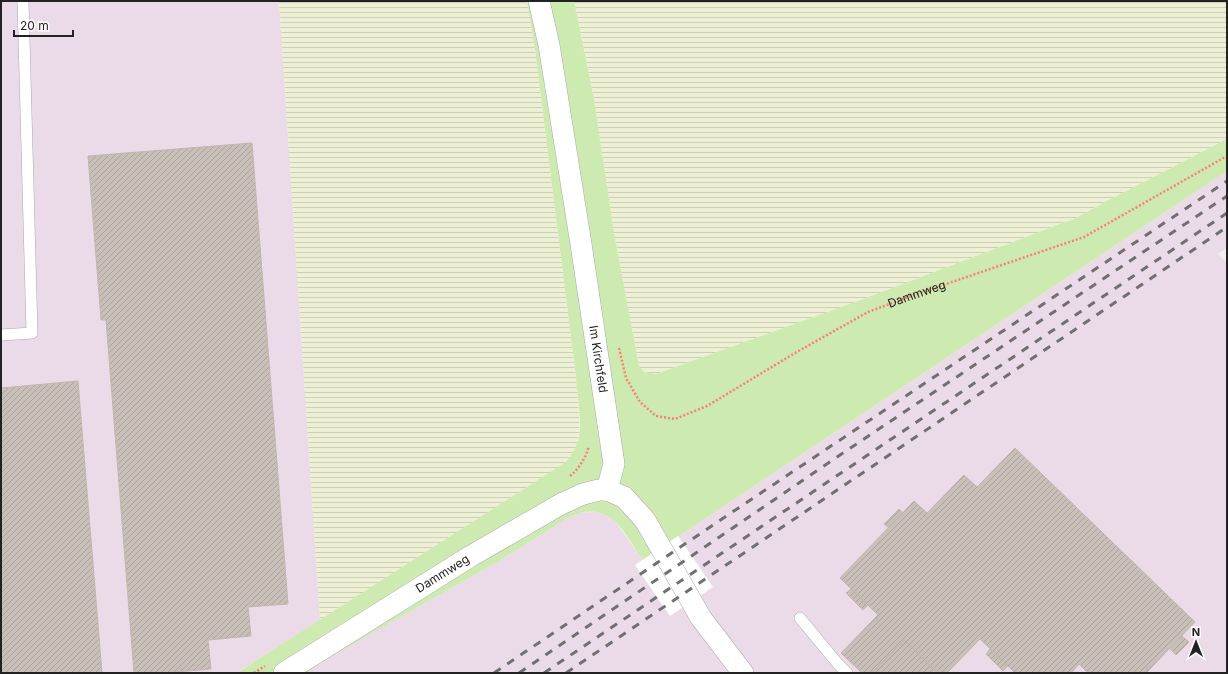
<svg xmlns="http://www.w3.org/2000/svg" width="1228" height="674" font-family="Inter,sans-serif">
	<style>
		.industrial { fill: #ebdbe8 }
		.farmland { fill: url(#farmland-rules) }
		.grass { fill: #cdebb0 }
		.pier { fill: #fff }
		.building { fill: url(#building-hatch); stroke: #c4b6ab }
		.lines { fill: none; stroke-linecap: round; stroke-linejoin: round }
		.service-casing { stroke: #a9a9a9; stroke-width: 12 }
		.minor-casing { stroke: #a9a9a9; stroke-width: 22 }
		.path { stroke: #fa8072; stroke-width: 2.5; stroke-dasharray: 2 2; stroke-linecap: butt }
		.service { stroke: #fff; stroke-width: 11 }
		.minor { stroke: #fff; stroke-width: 21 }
		.rail { stroke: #707070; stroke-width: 3; stroke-dasharray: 8 8; stroke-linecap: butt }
		.labels { text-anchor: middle; stroke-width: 3.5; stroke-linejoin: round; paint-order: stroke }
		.street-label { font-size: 12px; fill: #222; stroke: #fff }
	</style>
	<defs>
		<pattern id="farmland-rules" width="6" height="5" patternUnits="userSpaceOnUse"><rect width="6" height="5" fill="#eef0d5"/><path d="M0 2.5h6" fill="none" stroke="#ccceb7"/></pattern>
		<pattern id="building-hatch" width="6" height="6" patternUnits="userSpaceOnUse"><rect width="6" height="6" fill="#c7bfb8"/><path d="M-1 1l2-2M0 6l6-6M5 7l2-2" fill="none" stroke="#aba49e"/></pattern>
	</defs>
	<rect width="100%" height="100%" fill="#f2efe9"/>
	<!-- industrial -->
	<path class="industrial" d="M1,1H279L320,620L236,673H1Z
		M1227,171V248L1218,254L1227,263V673H306L334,655L502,559L569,517L578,513L595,512L604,514L613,519L643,560Z"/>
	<!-- farmland -->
	<path class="farmland" d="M279,1H527L535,49L576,377L579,416V436L575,450L567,462L320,620Z
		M574,1H1227V139L1103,203L1076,218L858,301L656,374L644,372L639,366L614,233L594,99Z"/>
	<!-- grass -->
	<path class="grass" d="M527,1H574L594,99L614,233L639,366L644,372L656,374L858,301L1076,218L1103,203L1227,139V171L643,560C623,531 610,498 569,517L502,559L334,655L306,673H237L566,462C572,454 577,446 579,437C582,418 577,396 576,377L535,49Z"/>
	<!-- pier -->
	<path class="pier" d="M678,536L713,587L670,616L635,565Z"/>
	<!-- building -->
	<path class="building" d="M252,143L288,604L248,607L251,636L208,640L211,669L164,673H134L106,320H101L88,156Z
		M78,381L102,673H1V388Z
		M1015,448L1195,622L1146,673H1088L1079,664L1071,673H1015L980,639L947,673H938L904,640L872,673H862L841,653L878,615L840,578L914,501L927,513L964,475L977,487Z
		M899,509L903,513L889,528L884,524Z
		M851,589L868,605L863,610L846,593Z
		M1182,636L1189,642L1176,655L1170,649Z
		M904,640L938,673H872Z
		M990,649L1008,666L1003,671L986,654Z"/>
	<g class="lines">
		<defs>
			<path id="service" d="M1,335L32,333L23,1
				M800,618L838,664L847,673"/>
			<g id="minor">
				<path id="s2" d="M539,1L549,45L581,244L614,464L607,490"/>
				<path id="s3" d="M284,673L471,556L561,504L583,494L599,490H607L624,497L645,520L701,618L743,673"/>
			</g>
		</defs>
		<!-- service casing -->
		<use href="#service" class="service-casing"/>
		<!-- minor casing -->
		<use href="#minor" class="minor-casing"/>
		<!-- path -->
		<g class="path">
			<path id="s1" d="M619,348L626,378L640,402L656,416L675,419L707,406L795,353L868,312L908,297L1084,237L1227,156"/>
			<path d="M570,476C579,469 586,457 589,446"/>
			<path d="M254,673L265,666"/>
		</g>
		<!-- service -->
		<use href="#service" class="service"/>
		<!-- minor -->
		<use href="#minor" class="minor"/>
		<!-- rail -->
		<path class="rail" d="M494,673L716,523L1227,181
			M519,673L846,451L1227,196
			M544,673L1227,213
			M566,673L1227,227"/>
	</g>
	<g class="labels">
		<!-- street labels -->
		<g class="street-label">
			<text dy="4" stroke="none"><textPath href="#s1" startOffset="372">Dammweg</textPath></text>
			<text dy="4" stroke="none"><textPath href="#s2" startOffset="363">Im Kirchfeld</textPath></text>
			<text dy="4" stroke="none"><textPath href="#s3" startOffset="187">Dammweg</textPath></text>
		</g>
	</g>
	<!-- border -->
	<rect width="1228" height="674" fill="none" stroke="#222222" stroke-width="4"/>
	<!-- north arrow -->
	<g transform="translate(1196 642)" stroke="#ffffff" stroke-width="3" paint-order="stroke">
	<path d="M0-3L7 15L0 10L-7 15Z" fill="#222222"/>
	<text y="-6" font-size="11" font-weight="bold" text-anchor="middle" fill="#222222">N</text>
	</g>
	<!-- scale -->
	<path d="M14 30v6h59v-6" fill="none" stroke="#222222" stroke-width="2"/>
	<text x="20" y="30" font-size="12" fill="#222222" stroke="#ffffff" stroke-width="3" paint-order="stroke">20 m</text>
</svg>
